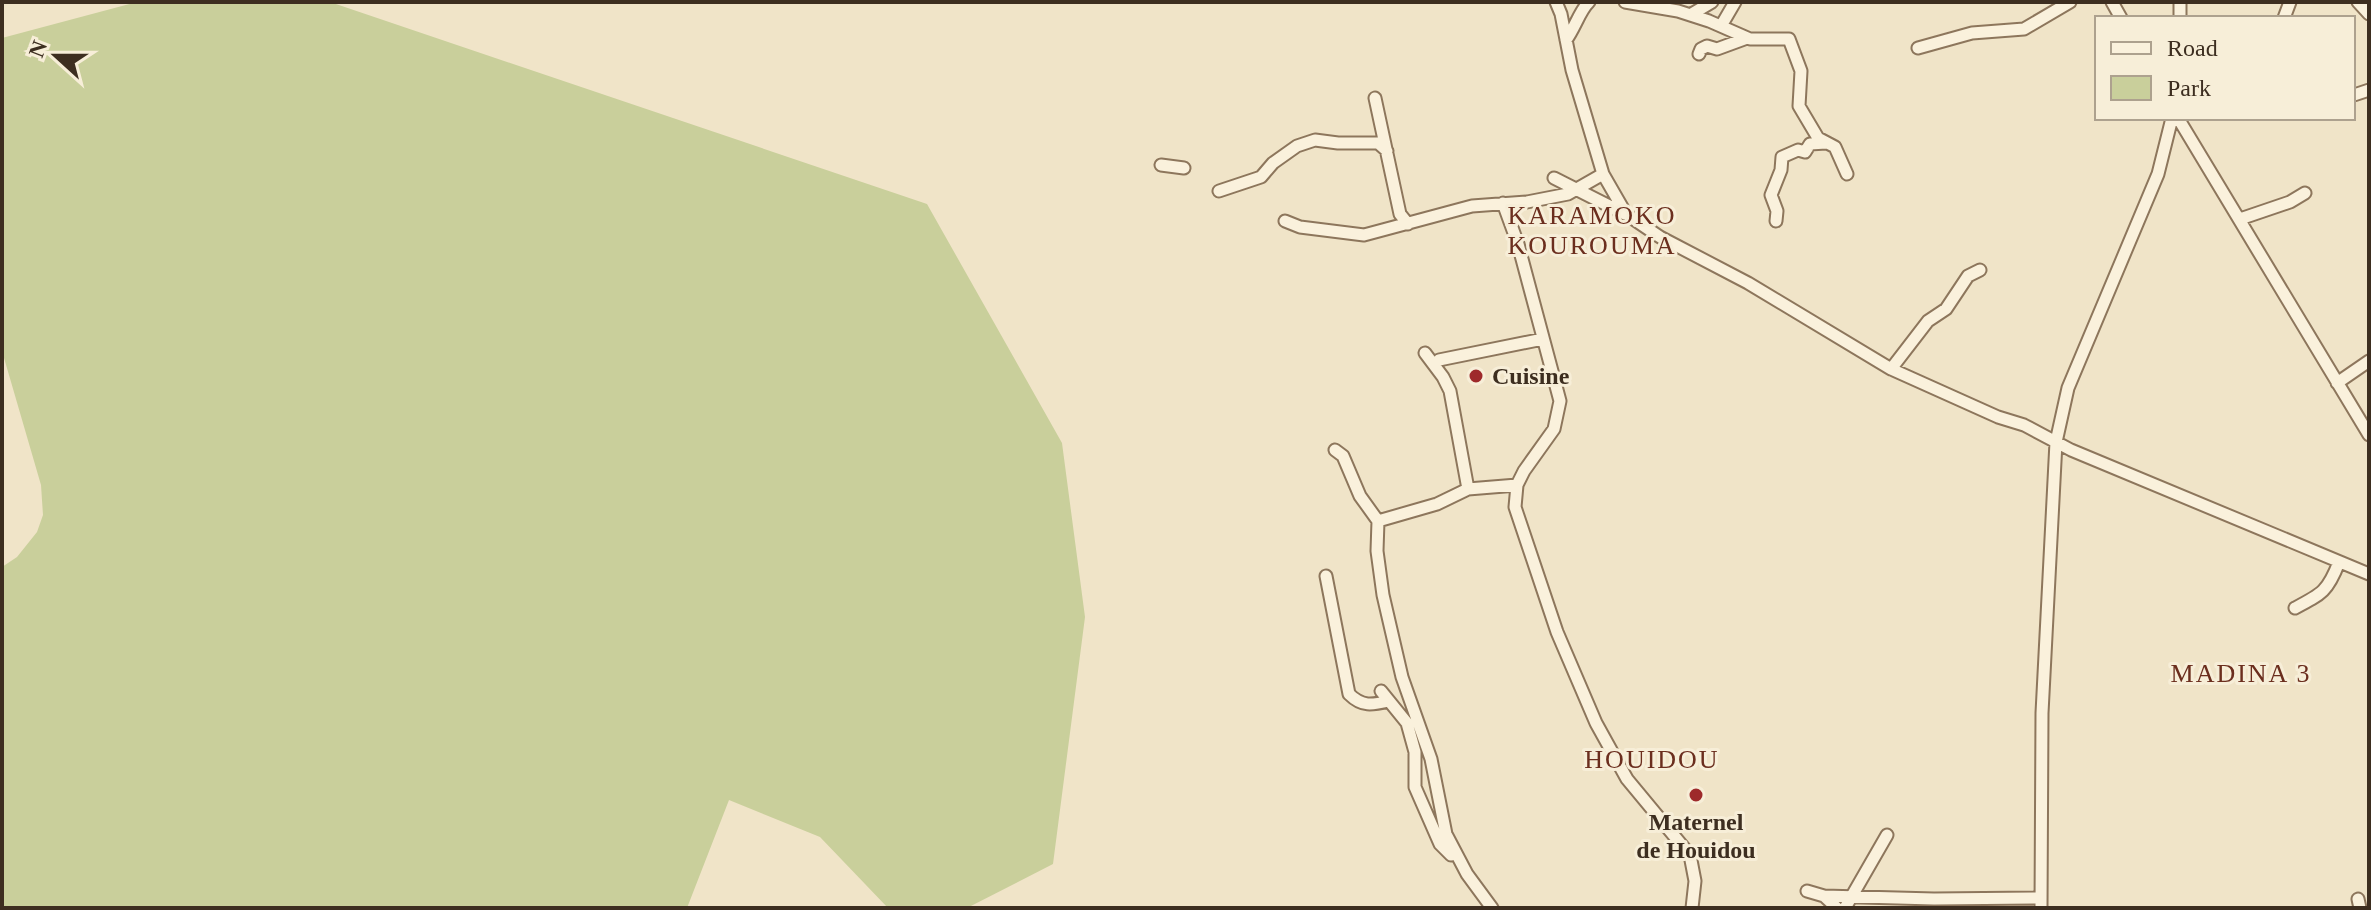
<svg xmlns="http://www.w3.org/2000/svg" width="2371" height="910" font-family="'Times New Roman',serif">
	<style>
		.green { fill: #c9cf9b }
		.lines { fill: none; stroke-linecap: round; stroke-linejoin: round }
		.minor-casing { stroke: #8d765c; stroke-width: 15 }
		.minor { stroke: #faf1dc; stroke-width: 11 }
		.poi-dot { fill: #9e2a2b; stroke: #f7eed8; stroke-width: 3 }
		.labels { text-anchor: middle; stroke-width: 6; stroke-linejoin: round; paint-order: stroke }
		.poi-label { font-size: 24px; font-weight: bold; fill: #3d2e20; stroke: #f7eed8; text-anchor: start }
		.neighbourhood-label { font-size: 26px; letter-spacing: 2px; fill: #6b2e1e; stroke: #f7eed8 }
	</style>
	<rect width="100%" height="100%" fill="#f0e4c8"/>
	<!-- green -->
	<path class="green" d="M137,2H330L927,204L1062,443L1085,617L1053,864L967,908H888L820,837L729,800L687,908H2V567L17,557L37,532L43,515L41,485L2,351V38Z"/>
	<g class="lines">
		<defs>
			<path id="minor" d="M1556,2L1561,14L1572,70L1603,174L1626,214L1660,237L1748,283L1891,369L1998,417L2024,425L2071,450L2369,574
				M1625,2L1678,11L1709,21L1750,39H1789L1801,71L1799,106L1818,138L1835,147L1847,174
				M2112,2L2121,18
				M2358,2L2369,14
				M1690,15L1712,2
				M2180,18V2
				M2284,18L2290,2
				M1721,26L1735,2
				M1566,40C1575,28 1580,10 1589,2
				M1918,48L1972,33L2024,29L2070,2
				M1699,54L1701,49L1707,46L1717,49L1747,38
				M2354,95L2369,90
				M1375,98L1400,214L1408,224
				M2178,118L2369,435
				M1161,165L1184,168
				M1554,178L1625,214
				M1219,191L1261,177L1273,163L1297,146L1315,140L1338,143H1378L1387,151
				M1503,203L1518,244L1560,401L1554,429L1524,471L1517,485L1515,507L1557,632L1596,723L1627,779L1690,855L1695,881L1692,908
				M2240,219L2290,202L2305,193
				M1285,221L1300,227L1364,235L1472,206L1527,202L1568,194L1603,174
				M1776,221L1777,211L1771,195L1781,170L1782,157L1798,150L1805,152L1810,144L1826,143
				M1425,353L1443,377L1450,391L1468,489
				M1439,360L1543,339
				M1891,369L1928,321L1946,309L1968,276L1980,270
				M2337,383L2369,361
				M1335,450L1343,456L1360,496L1378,521L1377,551L1383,595L1402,677L1431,759L1446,834L1467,874L1492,908
				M1378,521L1437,504L1468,489L1517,485
				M1326,576L1349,694C1362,707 1372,705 1389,701
				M2295,608C2322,594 2328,591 2339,562
				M1381,691L1407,723L1415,752V787L1440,844L1451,855
				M1807,891L1824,896L1837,908
				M1824,896L1934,899L2041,898
				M2358,899L2360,908
				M1845,908L1887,835
				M2041,908L2042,713L2056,442L2068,388L2158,174L2172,118"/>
		</defs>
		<!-- minor casing -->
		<use href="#minor" class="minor-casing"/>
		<!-- minor -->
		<use href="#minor" class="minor"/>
	</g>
	<!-- markers -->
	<g class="poi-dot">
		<circle cx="1476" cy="376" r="8"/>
		<circle cx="1696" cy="795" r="8"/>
	</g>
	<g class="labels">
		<!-- poi labels -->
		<g class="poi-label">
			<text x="1492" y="384">Cuisine</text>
			<text x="1696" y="830" text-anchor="middle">Maternel<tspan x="1696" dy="28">de Houidou</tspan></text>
		</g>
		<!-- neighbourhood labels -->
		<g class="neighbourhood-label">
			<text x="1592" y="224">KARAMOKO<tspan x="1592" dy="30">KOUROUMA</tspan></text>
			<text x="2241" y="682">MADINA 3</text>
			<text x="1652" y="768">HOUIDOU</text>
		</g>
	</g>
	<!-- border -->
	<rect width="2371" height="910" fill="none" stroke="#3d2e20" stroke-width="8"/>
	<!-- legend -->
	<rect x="2095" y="16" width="260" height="104" fill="#f7eed8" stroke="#ada18e" stroke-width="2"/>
	<rect x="2111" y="42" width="40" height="12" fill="#faf1dc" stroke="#ada18e" stroke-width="2"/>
	<text x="2167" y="56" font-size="24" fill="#3d2e20">Road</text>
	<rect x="2111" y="76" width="40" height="24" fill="#c9cf9b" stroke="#ada18e" stroke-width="2"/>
	<text x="2167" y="96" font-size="24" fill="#3d2e20">Park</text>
	<!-- north arrow -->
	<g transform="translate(56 56) rotate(291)" stroke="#f7eed8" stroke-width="6" paint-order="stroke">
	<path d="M0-6L14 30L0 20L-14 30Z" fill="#3d2e20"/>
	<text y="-12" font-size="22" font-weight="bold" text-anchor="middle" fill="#3d2e20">N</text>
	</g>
</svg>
